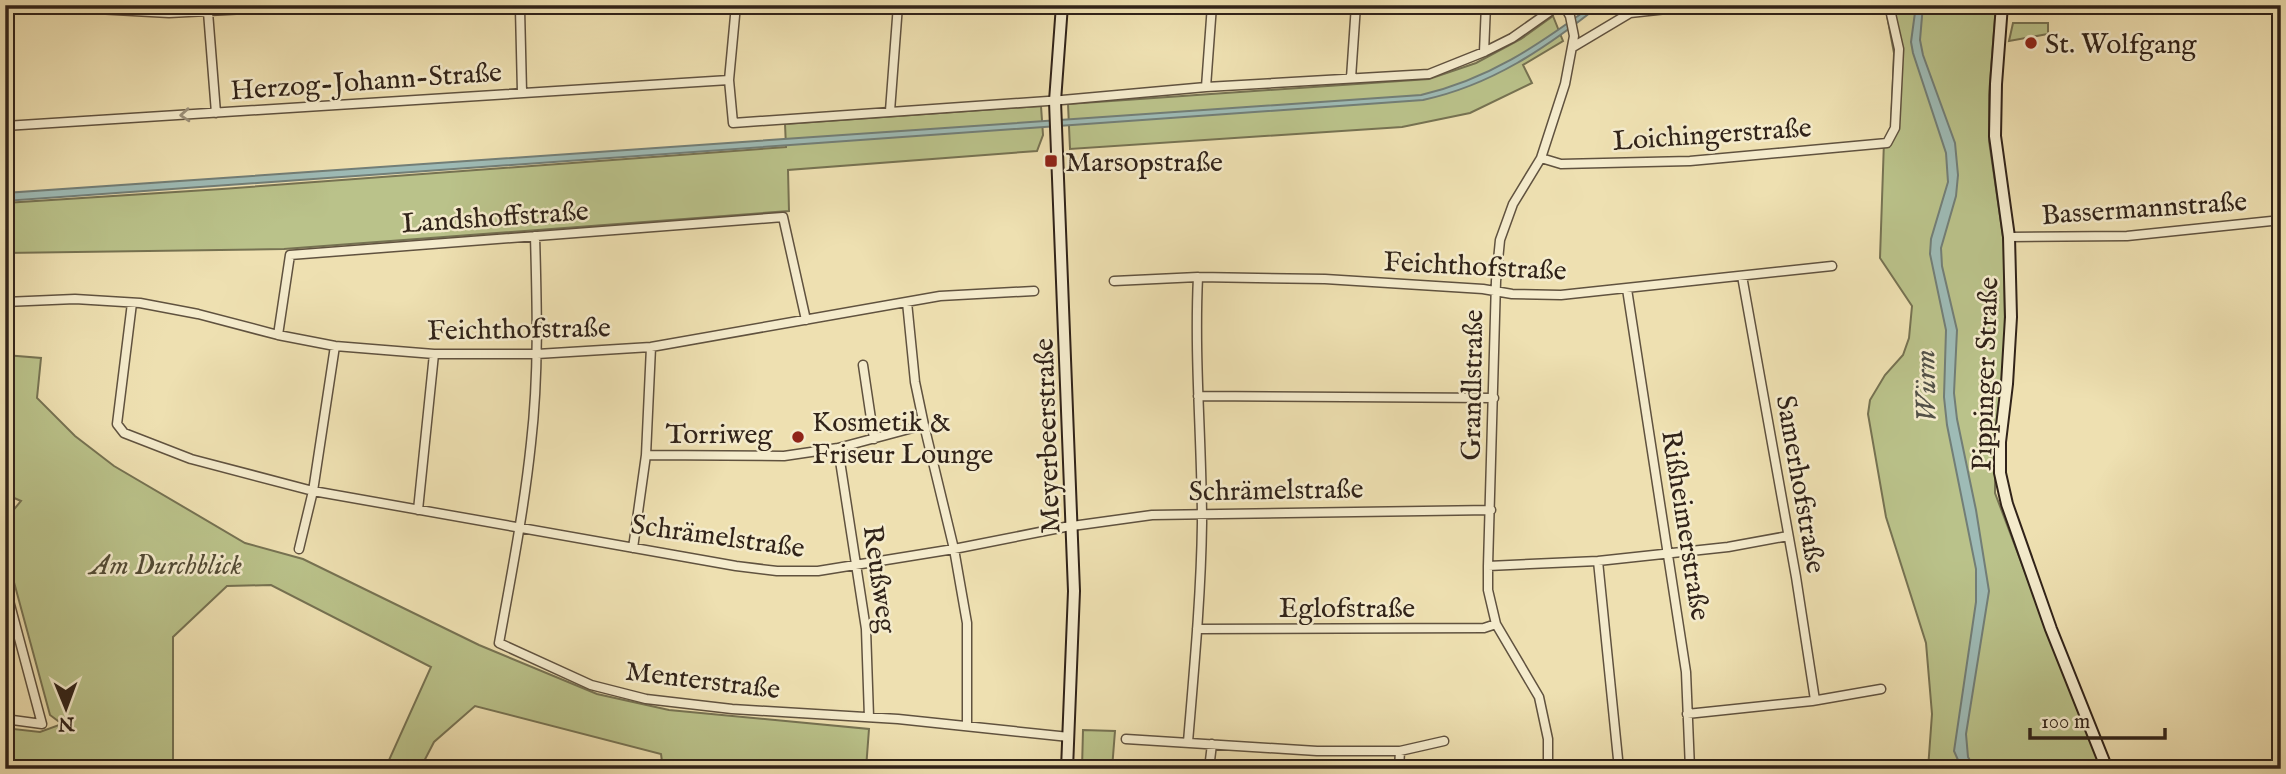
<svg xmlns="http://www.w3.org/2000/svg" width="2286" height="774" font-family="'IM FELL English',serif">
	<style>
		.green { fill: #bac28a; stroke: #767252; stroke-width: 2 }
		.water { fill: #9ebbb6; stroke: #727e77; stroke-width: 2 }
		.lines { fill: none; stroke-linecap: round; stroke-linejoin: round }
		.street-casing { stroke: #60523f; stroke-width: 11 }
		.secondary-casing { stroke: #312319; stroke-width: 14 }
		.street { stroke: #f4ebcc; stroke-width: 8 }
		.secondary { stroke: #f4ebcc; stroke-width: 10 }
		.oneway { stroke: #9c917b }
		.poi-dot { fill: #8f2418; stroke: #f4ebcc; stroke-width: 2.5 }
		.labels { text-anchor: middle; stroke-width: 5; stroke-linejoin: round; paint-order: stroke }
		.poi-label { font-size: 28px; fill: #312319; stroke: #f4ebcc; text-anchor: start }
		.street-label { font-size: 28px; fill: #312319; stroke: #f4ebcc }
		.park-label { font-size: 28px; font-style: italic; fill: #534b35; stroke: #f4ebcc }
		.water-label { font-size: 30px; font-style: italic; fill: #525148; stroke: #f4ebcc }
	</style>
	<rect width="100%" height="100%" fill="#eee0b1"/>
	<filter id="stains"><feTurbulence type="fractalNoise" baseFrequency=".00286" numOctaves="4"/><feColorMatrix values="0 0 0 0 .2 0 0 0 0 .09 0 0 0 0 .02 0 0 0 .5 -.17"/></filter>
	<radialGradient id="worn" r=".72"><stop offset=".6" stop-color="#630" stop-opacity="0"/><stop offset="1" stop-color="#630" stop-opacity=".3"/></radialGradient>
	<!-- green -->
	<path class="green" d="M1885,5H1996L1989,95V141L2004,243L2005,333L2002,386L1995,443V493L2075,704L2102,769H1928L1932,714L1926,643L1886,517L1868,414L1870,400L1885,375L1903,355L1909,338L1912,306L1880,258L1884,141L1891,127L1894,53Z
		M1553,16L1563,41L1523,65L1532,83L1470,113L1402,127L1070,149L1068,104L1429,79L1476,63L1521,39Z
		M2013,23H2048V34L2009,41Z
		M1041,106L1043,135L1037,151L788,170L789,211L284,249L5,253V203L222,189L786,147L785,124Z
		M5,355L41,358L37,398L75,436L114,466L245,543L303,559L479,645L597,694L669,710L869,729L866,769H663L661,754L475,706L434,742L420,769H385L431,667L271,585L227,586L173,637V760L217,769H5V728L40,732L62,724L50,715L5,549L11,513L21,501L5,494Z
		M1083,730L1115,731L1112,769H1082Z"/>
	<!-- water -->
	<path class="water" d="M1593,5H1600C1546,48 1492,85 1423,100L5,201V193L1421,95C1489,79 1537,46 1593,5Z
		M1916,5H1923L1920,40L1923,55L1955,143L1958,175L1956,196L1941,248L1942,266L1957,330L1954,393L1957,419L1976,510L1989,591L1966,734L1968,757L1975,769H1962L1954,751L1976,602V569L1947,425L1944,397L1946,330L1930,254L1931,239L1948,182L1946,153L1913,53L1911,42Z"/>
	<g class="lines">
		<defs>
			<path id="street" d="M24,5L169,13L325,5
				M736,5L729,80L733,123L1062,100L1206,87L1429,74L1484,52L1512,38L1559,5
				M520,9L522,92
				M208,12L216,113
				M1573,47L1630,13L1703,5
				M1484,52L1486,5
				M1351,78L1356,5
				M1206,87L1212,5
				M890,111L898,5
				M5,126L729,80
				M1541,158L1561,164L1690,161L1887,143L1895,128L1899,49L1889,5
				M535,236C537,305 539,374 531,443C524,510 511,577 499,643L591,685L646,699L732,709L898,719L1069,737
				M2009,237L2127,236L2281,220
				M1742,276L1796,577L1815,700
				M1114,281L1198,277L1325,279L1483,289L1512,294L1561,295L1832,266
				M1627,289L1686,672L1690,769
				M5,302L75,299L140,303L198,314L278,335L335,346L434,354H537L651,347L940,296L1034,291
				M907,302L915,382L924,425L954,549L967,623V726
				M132,303L117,424L124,433L191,459L313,491L736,566L777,571H818L954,549L1065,527L1152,515L1491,510
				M278,335L290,255L783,217L806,320
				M863,365L874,439
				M1198,396L1494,398
				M838,448L866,629L869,717
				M646,455L784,456L838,448L924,425
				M418,510L434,354
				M633,548L646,455L651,347
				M299,549L313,491L335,346
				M1598,561L1619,769
				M1488,566L1598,561L1728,547L1788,536
				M5,586L42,724L5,719
				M1197,629L1484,628L1496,624
				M1687,714L1812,701L1881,689
				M1126,739L1317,751H1400L1444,741
				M1188,742C1194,670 1201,596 1202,523C1202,441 1194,360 1198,277
				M1209,769L1212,744
				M1399,769L1400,751
				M1548,769V739L1539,697L1496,624L1488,590V566L1496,281L1500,240L1513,204L1541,158L1565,84L1574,36L1570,16L1564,5"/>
			<path id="secondary" d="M1062,5L1055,101L1074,591L1067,769
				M2002,5L1996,84L1995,136L2009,237L2011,317L2007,384L2000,442V473L2007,504L2051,629L2107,769"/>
		</defs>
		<!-- street casing -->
		<use href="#street" class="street-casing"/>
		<!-- secondary casing -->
		<use href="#secondary" class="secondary-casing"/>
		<!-- street -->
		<use href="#street" class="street"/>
		<!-- secondary -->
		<use href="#secondary" class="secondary"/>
	</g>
	<!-- one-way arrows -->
	<defs><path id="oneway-chevron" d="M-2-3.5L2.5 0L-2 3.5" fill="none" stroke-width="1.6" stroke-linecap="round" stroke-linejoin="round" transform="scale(1.75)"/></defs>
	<use class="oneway" href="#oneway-chevron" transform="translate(185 115) rotate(176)"/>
	<!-- markers -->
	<g class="poi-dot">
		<circle cx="2031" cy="43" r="7"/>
		<rect x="1044" y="154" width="14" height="14" rx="3.5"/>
		<circle cx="798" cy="437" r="7"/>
	</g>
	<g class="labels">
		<!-- poi labels -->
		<g class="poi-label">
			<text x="2045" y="53">St. Wolfgang</text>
			<text x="1065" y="171">Marsopstraße</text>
			<text x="812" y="431">Kosmetik &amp;<tspan x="812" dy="32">Friseur Lounge</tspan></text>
		</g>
		<!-- street labels -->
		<g class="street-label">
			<text transform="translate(366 80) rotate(-4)" y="10">Herzog-Johann-Straße</text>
			<text transform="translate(1712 133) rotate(-4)" y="10">Loichingerstraße</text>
			<text transform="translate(2144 207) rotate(-4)" y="10">Bassermannstraße</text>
			<text transform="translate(495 216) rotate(-4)" y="10">Landshoffstraße</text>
			<text transform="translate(1475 265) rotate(3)" y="10">Feichthofstraße</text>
			<text transform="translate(519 328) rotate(-1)" y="10">Feichthofstraße</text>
			<text transform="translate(1984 374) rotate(-88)" y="10">Pippinger Straße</text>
			<text transform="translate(1471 385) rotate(-89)" y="10">Grandlstraße</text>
			<text x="719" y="443">Torriweg</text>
			<text transform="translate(1046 436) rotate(-92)" y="10">Meyerbeerstraße</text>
			<text transform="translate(1802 484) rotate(80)" y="10">Samerhofstraße</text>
			<text transform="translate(1276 489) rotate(-1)" y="10">Schrämelstraße</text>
			<text transform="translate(1687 525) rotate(81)" y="10">Rißheimerstraße</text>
			<text transform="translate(718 535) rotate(8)" y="10">Schrämelstraße</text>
			<text transform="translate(881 579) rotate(82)" y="10">Reußweg</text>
			<text x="1347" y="617">Eglofstraße</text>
			<text transform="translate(703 679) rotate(7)" y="10">Menterstraße</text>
		</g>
		<!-- park labels -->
		<g class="park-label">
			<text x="166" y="574">Am Durchblick</text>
		</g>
		<!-- water labels -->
		<g class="water-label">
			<text transform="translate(1925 386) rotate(-92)" y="10">Würm</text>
		</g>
	</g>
	<!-- margin -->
	<rect width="2286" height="774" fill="none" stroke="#eee0b1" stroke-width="28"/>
	<rect x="7" y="7" width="2272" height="760" fill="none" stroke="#312319" stroke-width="3.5"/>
	<rect x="14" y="14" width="2258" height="746" fill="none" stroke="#312319" stroke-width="2"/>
	<!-- north arrow -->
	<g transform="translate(66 708) rotate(179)" stroke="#f4ebcc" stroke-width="5" paint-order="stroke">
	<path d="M0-5L12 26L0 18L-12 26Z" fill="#312319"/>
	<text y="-10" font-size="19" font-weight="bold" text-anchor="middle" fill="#312319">N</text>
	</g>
	<!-- scale -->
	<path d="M2030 728v10h135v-10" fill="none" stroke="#312319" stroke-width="3.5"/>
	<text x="2041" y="728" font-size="21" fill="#312319" stroke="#f4ebcc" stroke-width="5" paint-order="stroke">100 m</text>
	<rect width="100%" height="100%" filter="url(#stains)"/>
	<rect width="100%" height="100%" fill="url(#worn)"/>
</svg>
